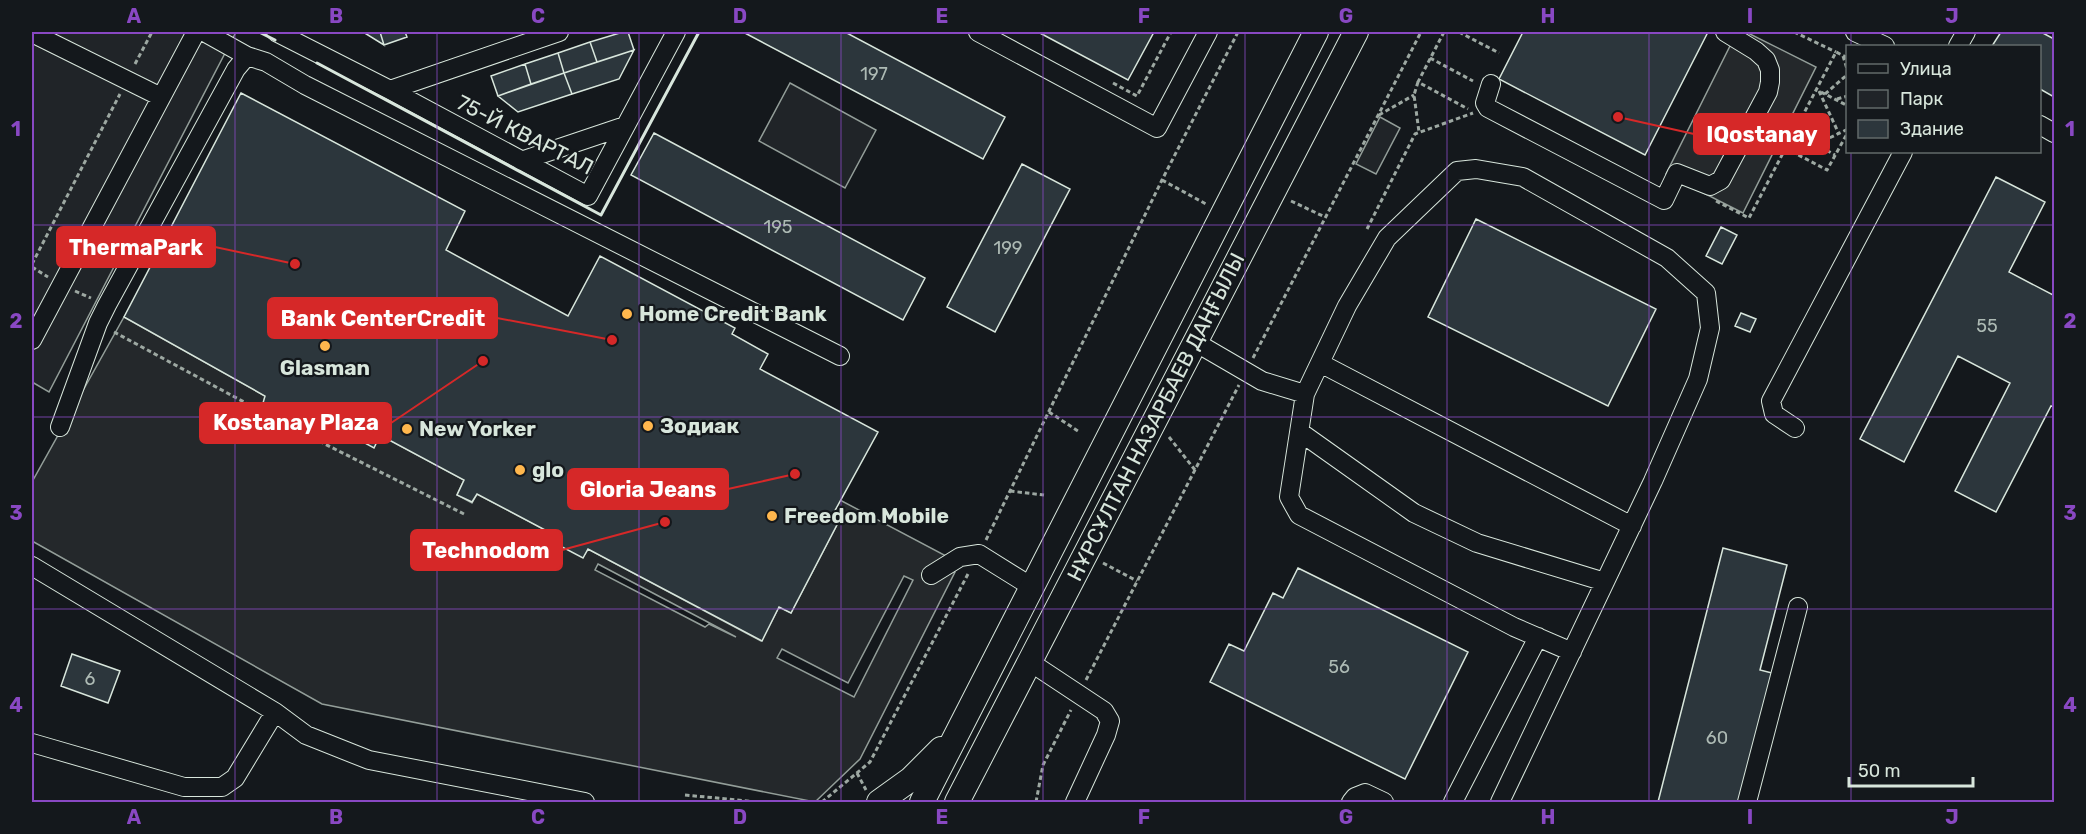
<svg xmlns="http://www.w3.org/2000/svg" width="2086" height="834" font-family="Rubik,sans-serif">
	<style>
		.green { fill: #202428; stroke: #939e99; stroke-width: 1.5 }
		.parking { fill: #24282b; stroke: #939e99; stroke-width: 1.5; fill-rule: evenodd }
		.building { fill: #2c363c; stroke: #d8e6dc; stroke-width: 1.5 }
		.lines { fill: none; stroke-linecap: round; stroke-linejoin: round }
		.minor-casing { stroke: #d8e6dc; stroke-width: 20 }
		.major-casing { stroke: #d8e6dc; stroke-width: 26 }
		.path { stroke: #9da8a2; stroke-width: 3; stroke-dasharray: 4.5 3; stroke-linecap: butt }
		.minor { stroke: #14181c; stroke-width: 18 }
		.major { stroke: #14181c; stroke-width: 24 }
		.wall { stroke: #d8e6dc; stroke-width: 3 }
		.grid { fill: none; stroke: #8948c3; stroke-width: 1.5; stroke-opacity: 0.55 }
		.poi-dot { fill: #ffb74d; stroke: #14181c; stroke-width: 2 }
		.labels { text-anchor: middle; stroke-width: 4.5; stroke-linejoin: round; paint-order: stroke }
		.number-label { font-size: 18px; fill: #adbab4 }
		.street-label { font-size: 21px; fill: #d8e6dc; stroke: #14181c }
		.poi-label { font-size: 21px; font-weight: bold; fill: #d8e6dc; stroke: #14181c; text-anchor: start }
		.leader { fill: none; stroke: #d62828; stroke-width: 2 }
		.callout-dot { fill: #d62828; stroke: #14181c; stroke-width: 2 }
		.callout { fill: #d62828; stroke: #d62828; stroke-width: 2 }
		.callout-label { font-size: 22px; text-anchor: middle; font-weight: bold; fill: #fff }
		.neatline { fill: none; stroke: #8948c3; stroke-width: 2 }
		.grid-label { font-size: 20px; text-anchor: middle; font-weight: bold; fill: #8948c3 }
	</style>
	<rect width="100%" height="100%" fill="#14181c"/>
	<!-- green -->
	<path class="green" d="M32,32H236L49,392L32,382Z
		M790,83L876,130L845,188L759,141Z
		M1380,117L1400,128L1376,174L1356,164Z"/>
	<!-- parking -->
	<path class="parking" d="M1737,32H1746L1816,67L1743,213L1666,174Z
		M124,317L265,396L264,403L303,424L310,413L374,447L380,435L464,480L457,495L472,503L477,494L549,532L546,537L583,557L588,549L761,641L779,607L791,613L839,521L832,516L840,500L948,557L943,566L955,572L860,759L815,802L322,704L32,541V482ZM598,564L736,637L709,624L705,627L595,570ZM904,576L913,580L854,697L777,658L782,649L848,683Z"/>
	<!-- building -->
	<path class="building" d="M363,32H380L384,45Z
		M380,32H405L407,37L384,45Z
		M623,32H628L634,50L597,62L590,42Z
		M743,32H845L1005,117L983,159Z
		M1038,32H1154L1128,80Z
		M1523,32H1708L1645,155L1499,79Z
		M2001,32H2041L2054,39V97L2040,89V46H1992Z
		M590,42L597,62L564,73L558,53Z
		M634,50L619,79L572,94L564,73Z
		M558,53L564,73L531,84L525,64Z
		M525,64L531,84L498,96L491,76Z
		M564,73L572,94L518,112L498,96Z
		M241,93L465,211L446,250L568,316L600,256L735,328L732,334L768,354L760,369L878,432L832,516L839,521L791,613L779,607L762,641L588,549L583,558L545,538L549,532L477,494L472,502L457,495L464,480L380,435L374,448L310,413L304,425L263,403L265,396L124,317Z
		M654,133L925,278L903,320L631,175Z
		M1022,164L1070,189L995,332L947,307Z
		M1996,177L2045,202L2009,272L2053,295L2054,293V407L2051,406L1996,512L1955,491L2010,383L1958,356L1904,462L1860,439Z
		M1476,219L1656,309L1608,406L1428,317Z
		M1721,227L1737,235L1722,264L1706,256Z
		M1741,313L1756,319L1750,332L1735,326Z
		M1723,548L1787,565L1760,670L1776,674L1743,802H1658Z
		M1298,568L1468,652L1405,779L1210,682L1229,644L1244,651L1273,593L1283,598Z
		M72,654L120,671L108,703L61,686Z"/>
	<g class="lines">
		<defs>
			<path id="minor" d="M204,32L247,56
				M276,32L390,90L588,196L676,32
				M978,32L1157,128L1208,32
				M1855,32L1885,46
				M32,33L161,97
				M1958,46L1966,32
				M1491,84L1485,103L1488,108L1664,200L1677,173L1710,186L1721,180L1768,92L1770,82V70L1766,60L1756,51L1725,32
				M390,90L559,32
				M2040,125L2054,133
				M521,161L625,126
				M32,340L196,32
				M1195,342L1262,381L1305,394
				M1320,363L1632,526
				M60,427L98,323L107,305L236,69L247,56L266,62L305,85L840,356
				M1795,428L1774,414L1771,401L1903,152
				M1300,432L1414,513L1477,543L1605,582
				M32,566L275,712L306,735L369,760L585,802
				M931,575L960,557L979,554L1032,587
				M1030,662L1104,711L1110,721L1106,735L1075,802
				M32,743L184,787H222L235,778L275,712
				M1351,802L1355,797L1365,793L1384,802
				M1453,802L1538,637
				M1500,802L1653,481L1698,379L1710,328L1706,293L1667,258L1523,177L1476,169L1457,171L1387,238L1347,306L1305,394L1289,497L1299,515L1514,627L1572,652
				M1747,802L1798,607"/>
			<path id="major" d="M879,802L911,779L941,749
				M922,802L1316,32
				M957,802L1356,32"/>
		</defs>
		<!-- minor casing -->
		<use href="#minor" class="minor-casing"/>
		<!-- major casing -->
		<use href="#major" class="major-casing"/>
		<!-- path -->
		<path class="path" d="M1444,32L1418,82L1468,109
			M1459,32L1499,53
			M1794,32L1836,52
			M1843,56L1848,72
			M1430,58L1473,81
			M135,64L152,32
			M1418,82L1414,95L1419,132
			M1113,83L1137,96L1171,32
			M1819,91L1839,134
			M1821,92L1848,106
			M1825,94L1848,74
			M1837,99L1848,96
			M1379,115L1414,95
			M1794,132L1835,155
			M1785,148L1827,170L1848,132
			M1796,154L1848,129
			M1162,180L1206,204
			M1291,201L1325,217
			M1716,201L1749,218L1836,52L1848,58
			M1367,229L1415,134L1473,113
			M32,264L120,94
			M32,267L48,277
			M75,291L91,298
			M114,332L283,423L466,515
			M1253,358L1421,32
			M1049,412L1078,431
			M1169,437L1195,470
			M1010,491L1044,495
			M986,540L1162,180L1238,32
			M1103,563L1137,581
			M1086,680L1239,385
			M857,773L866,790
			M685,795L758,802
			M822,802L870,762L969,572
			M1036,802L1043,765L1071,710"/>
		<!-- minor -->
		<use href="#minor" class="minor"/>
		<!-- major -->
		<use href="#major" class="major"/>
		<!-- wall -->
		<path class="wall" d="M259,32L275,40
			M317,63L601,215L699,32"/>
	</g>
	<!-- grid -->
	<path class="grid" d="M235,32V802M437,32V802M639,32V802M841,32V802M1043,32V802M1245,32V802M1447,32V802M1649,32V802M1851,32V46M1851,152V802M32,225H2054M32,417H2054M32,609H2054"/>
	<!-- markers -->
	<g class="poi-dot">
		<circle cx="627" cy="314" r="6"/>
		<circle cx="325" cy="346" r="6"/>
		<circle cx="648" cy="426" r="6"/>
		<circle cx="407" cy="429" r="6"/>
		<circle cx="520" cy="470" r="6"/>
		<circle cx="772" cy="516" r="6"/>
	</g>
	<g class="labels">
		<!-- number labels -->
		<g class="number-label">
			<text x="874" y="80">197</text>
			<text x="778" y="233">195</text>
			<text x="1008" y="254">199</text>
			<text x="1987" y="332">55</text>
			<text x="1339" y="673">56</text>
			<text x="90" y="685">6</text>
			<text x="1717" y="744">60</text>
		</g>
		<!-- street labels -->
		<g class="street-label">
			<text transform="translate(525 135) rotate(27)" y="7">75-Й КВАРТАЛ</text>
			<text transform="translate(1156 417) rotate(-63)" y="7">НҰРСҰЛТАН НАЗАРБАЕВ ДАҢҒЫЛЫ</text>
		</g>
		<!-- poi labels -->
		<g class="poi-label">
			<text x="639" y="321">Home Credit Bank</text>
			<text x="325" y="375" text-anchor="middle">Glasman</text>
			<text x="660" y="433">Зодиак</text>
			<text x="419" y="436">New Yorker</text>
			<text x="532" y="477">glo</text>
			<text x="784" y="523">Freedom Mobile</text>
		</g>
	</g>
	<!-- callouts -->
	<path class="leader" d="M1618 117L1694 134M295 264L215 247M612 340L497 318M483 361L391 423M795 474L728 489M665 522L562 550"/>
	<g class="callout-dot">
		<circle cx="1618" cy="117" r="6"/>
		<circle cx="295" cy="264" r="6"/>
		<circle cx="612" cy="340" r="6"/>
		<circle cx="483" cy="361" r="6"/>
		<circle cx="795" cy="474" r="6"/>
		<circle cx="665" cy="522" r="6"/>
	</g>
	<g class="callout">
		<rect x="1694" y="114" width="135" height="40" rx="6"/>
		<rect x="57" y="227" width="158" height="40" rx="6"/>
		<rect x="268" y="298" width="229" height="40" rx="6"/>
		<rect x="200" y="403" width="191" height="40" rx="6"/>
		<rect x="568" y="469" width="160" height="40" rx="6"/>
		<rect x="411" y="530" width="151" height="40" rx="6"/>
	</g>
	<g class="callout-label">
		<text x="1762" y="142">IQostanay</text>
		<text x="136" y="255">ThermaPark</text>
		<text x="383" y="326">Bank CenterCredit</text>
		<text x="296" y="430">Kostanay Plaza</text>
		<text x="648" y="497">Gloria Jeans</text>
		<text x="486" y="558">Technodom</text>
	</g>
	<!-- border -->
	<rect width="2086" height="834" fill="none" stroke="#14181c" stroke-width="66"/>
	<!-- legend -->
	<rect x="1846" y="45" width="195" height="108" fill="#14181c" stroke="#626a69" stroke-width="1.5"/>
	<rect x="1858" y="64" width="30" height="9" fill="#14181c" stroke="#626a69" stroke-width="1.5"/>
	<text x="1900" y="75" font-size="18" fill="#d8e6dc">Улица</text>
	<rect x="1858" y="90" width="30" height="18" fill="#202428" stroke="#626a69" stroke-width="1.5"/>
	<text x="1900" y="105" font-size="18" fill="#d8e6dc">Парк</text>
	<rect x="1858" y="120" width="30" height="18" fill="#2c363c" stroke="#626a69" stroke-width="1.5"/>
	<text x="1900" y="135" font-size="18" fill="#d8e6dc">Здание</text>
	<!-- scale -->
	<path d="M1849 777v9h124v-9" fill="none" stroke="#d8e6dc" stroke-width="3"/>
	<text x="1858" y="777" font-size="18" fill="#d8e6dc" stroke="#14181c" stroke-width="4.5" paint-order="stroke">50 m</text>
	<rect x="33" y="33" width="2020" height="768" class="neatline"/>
	<g class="grid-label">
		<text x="134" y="23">A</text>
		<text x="336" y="23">B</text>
		<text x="538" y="23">C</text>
		<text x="740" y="23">D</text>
		<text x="942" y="23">E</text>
		<text x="1144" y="23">F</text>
		<text x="1346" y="23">G</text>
		<text x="1548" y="23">H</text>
		<text x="1750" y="23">I</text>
		<text x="1952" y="23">J</text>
		<text x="16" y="136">1</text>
		<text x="2070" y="136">1</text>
		<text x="16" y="328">2</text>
		<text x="2070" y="328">2</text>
		<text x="16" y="520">3</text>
		<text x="2070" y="520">3</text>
		<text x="16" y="712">4</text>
		<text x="2070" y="712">4</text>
		<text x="134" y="824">A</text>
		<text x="336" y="824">B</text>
		<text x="538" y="824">C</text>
		<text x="740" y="824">D</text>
		<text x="942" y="824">E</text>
		<text x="1144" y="824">F</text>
		<text x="1346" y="824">G</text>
		<text x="1548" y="824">H</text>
		<text x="1750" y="824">I</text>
		<text x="1952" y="824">J</text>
	</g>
</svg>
